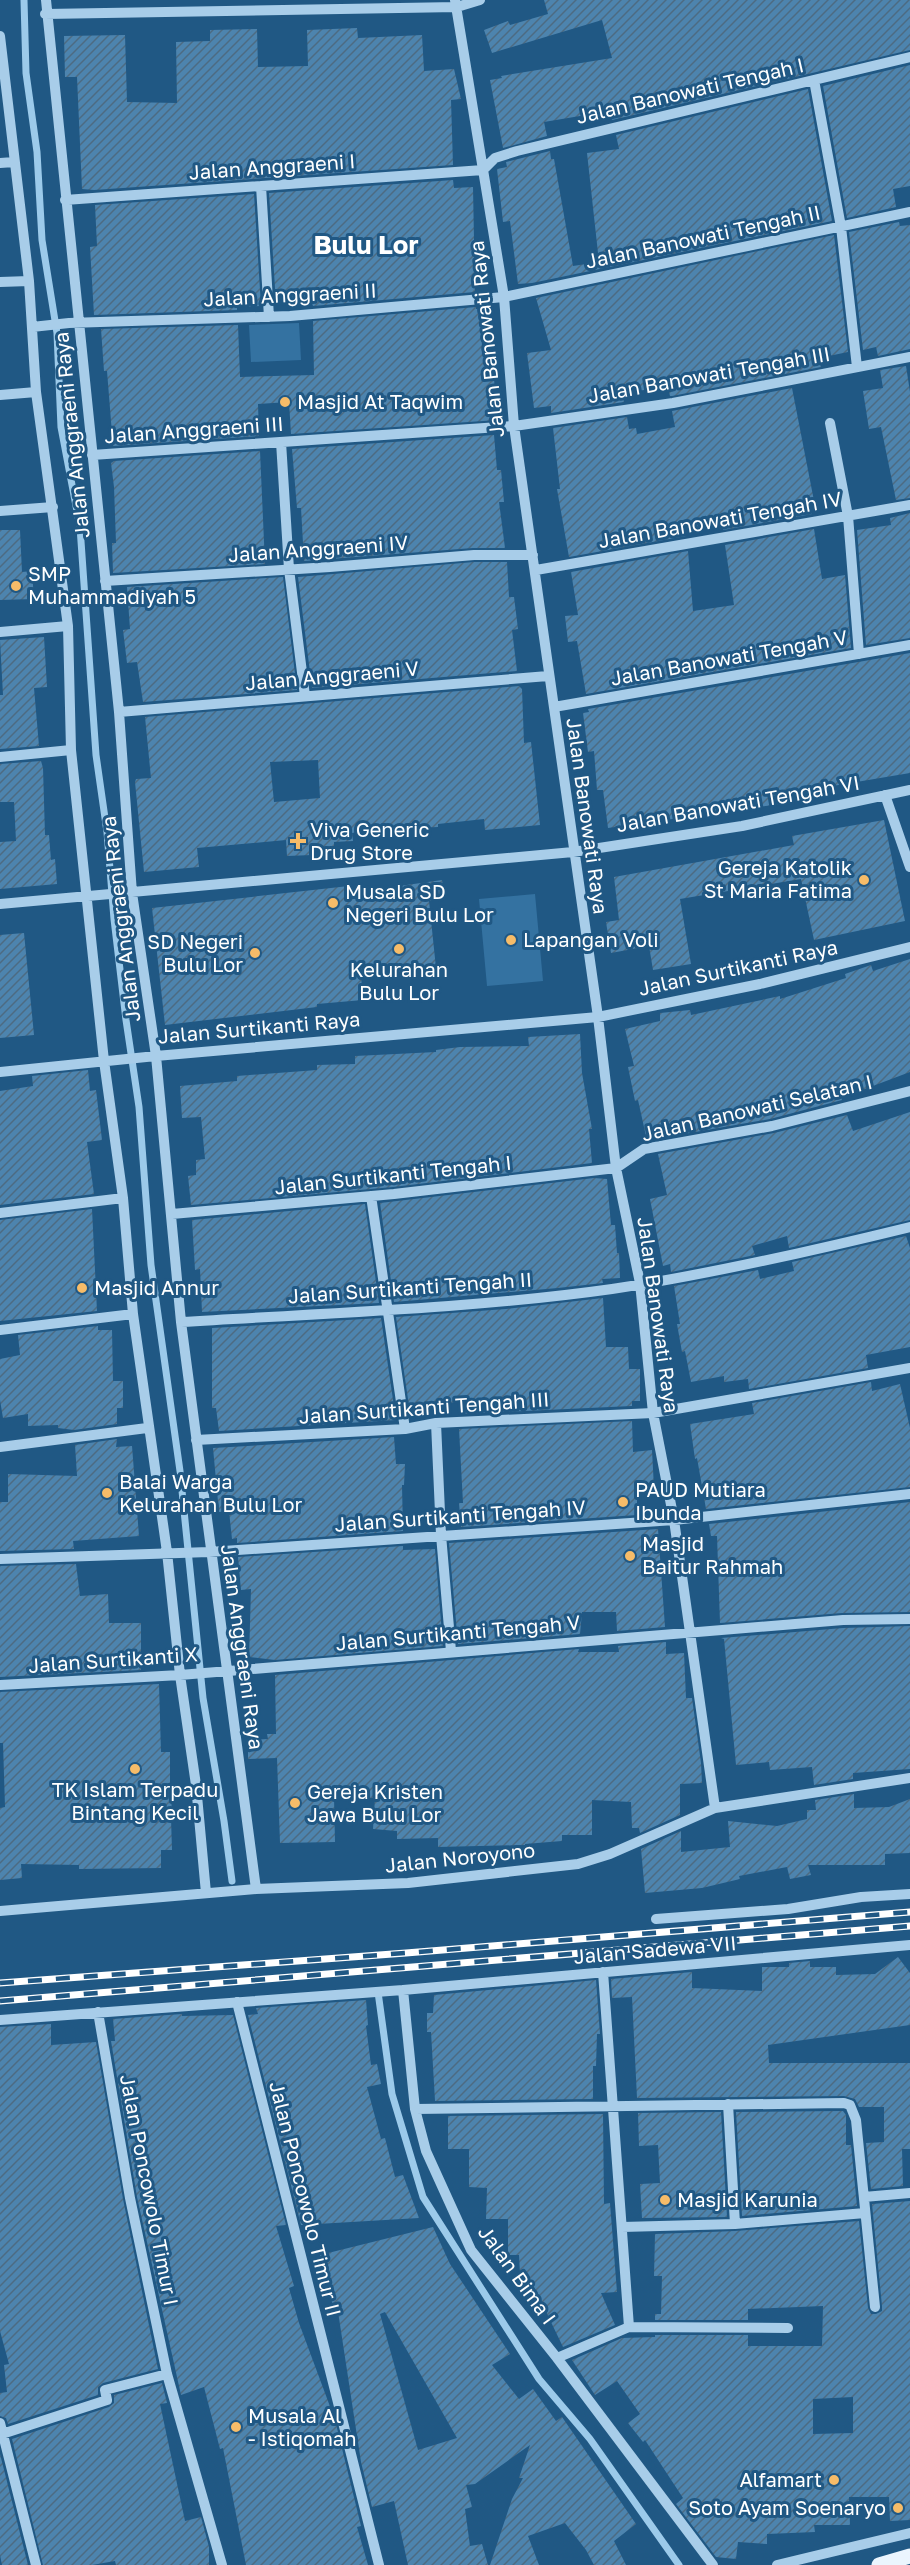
<svg xmlns="http://www.w3.org/2000/svg" width="910" height="2565" font-family="'Golos Text',sans-serif">
	<style>
		.pitch { fill: #3472a1 }
		.lines { fill: none; stroke-linecap: round; stroke-linejoin: round }
		.stream { stroke: #9ccaea; stroke-width: 7 }
		.building { fill: url(#building-hatch); fill-rule: evenodd }
		.minor { stroke: #a8cde9; stroke-width: 10 }
		.major { stroke: #ebf5fe; stroke-width: 15 }
		.rail-casing { stroke: #fff; stroke-width: 7 }
		.rail { stroke: #205884; stroke-width: 4.5; stroke-dasharray: 14; stroke-linecap: butt }
		.poi-dot { fill: #f6bc69; stroke: #205884; stroke-width: 2 }
		.labels { text-anchor: middle; stroke-width: 6; stroke-linejoin: round; paint-order: stroke }
		.street-label { font-size: 20px; fill: #fff; stroke: #205884 }
		.poi-label { font-size: 20px; fill: #fff; stroke: #205884; text-anchor: start }
		.district-label { font-size: 26px; font-weight: bold; fill: #fff; stroke: #205884 }
	</style>
	<defs>
		<pattern id="building-hatch" width="6" height="6" patternUnits="userSpaceOnUse" patternTransform="scale(1.5)"><rect width="6" height="6" fill="#4d84ae"/><path d="M-1 1l2-2M0 6l6-6M5 7l2-2" fill="none" stroke="#4d6b82"/></pattern>
	</defs>
	<rect width="100%" height="100%" fill="#205884"/>
	<!-- pitch -->
	<path class="pitch" d="M299,323L301,360L251,362L249,325Z
		M535,894L543,981L487,986L479,899Z"/>
	<g class="lines">
		<!-- stream -->
		<path class="stream" d="M24,0L26,73L37,152L42,240L57,333L61,427L80,527L96,755L107,832L114,919L126,1020L139,1107L151,1265L180,1471L203,1698L224,1821L232,1881
			M378,1992L392,2094L423,2197L539,2379L590,2439L679,2565"/>
	</g>
	<!-- building -->
	<path class="building" d="M544,0H910V50L612,120L610,111L544,122L547,136L503,148L490,80L502,78L501,76L612,58L602,20L492,53L484,30L508,21L510,25L548,14Z
		M357,28L358,38L422,35L424,71L454,69L461,99L451,100L453,165L94,190L82,189L77,77H65L64,36L125,35L127,102L177,103L176,42L210,41V30L257,29L258,67L308,66L307,30Z
		M910,65V186L893,189L896,207L847,218L823,86Z
		M808,89L832,221L532,283L518,284L510,221L503,222L497,169L507,167L506,162L550,151L551,159H554L573,266L599,262L587,153L619,149L616,135Z
		M453,180L454,188L473,187L475,292L313,306L312,303L276,304L269,193Z
		M254,194L261,306L237,307V310L94,315L90,247L97,246L95,205Z
		M899,222L900,226L910,225V349L878,356L876,347L863,350L849,232Z
		M834,235L848,352L819,358L821,367L672,396H670L668,388L622,392L624,402L551,413V406L534,408L527,353L551,350L536,298Z
		M476,307V309H481L482,350L491,349L498,420L291,434L289,402L258,404L259,436L113,446L107,371H104L101,329L238,325L240,377L314,375L313,321Z
		M906,366L910,392V498L896,500L881,427L869,429L863,391L883,388L880,370Z
		M792,388L815,506L811,507L812,514L723,530V528L686,531V536L569,557L557,489H560L553,428L627,417L629,429L636,428L637,434L675,427L672,411Z
		M494,435L497,470H501L504,502H499L505,548H473L304,561L301,508H297L292,449Z
		M260,451L265,564L113,573L112,543H116L114,487L111,463L114,461Z
		M910,513V638L866,645L857,530L891,525L890,518Z
		M814,529L822,579L845,575L851,648L586,694L577,641L568,642L565,616L578,615L571,572L688,551L693,611L734,605L725,545Z
		M0,530H20L22,572L32,571L34,599L0,600Z
		M474,562H507L509,597H514L518,629L512,630L517,671L312,688L298,577Z
		M283,577L297,690L143,702L137,662L127,663L123,630L130,629L127,587Z
		M44,637L47,687L34,688L39,746L0,749V695H3L0,640Z
		M910,653V773L779,795L780,804L608,828L603,790H597L594,751L588,752L583,713L589,712L588,709Z
		M519,686L522,689L524,743L531,742L540,825L485,830L484,819L438,824V827L370,830L352,833L353,841L334,842V849L312,850V855L287,856L286,840L197,848L199,867L144,872L135,782L136,779L151,778L145,717ZM318,760L320,798L274,802L270,762Z
		M41,761L43,768L45,835H49L51,860L55,859L57,884L0,889V842L16,841L14,802H0V764Z
		M884,820L905,921L814,940L801,879L680,899L691,964L653,970L649,946L611,953L606,922L619,920L614,877L794,845L792,836Z
		M442,880L445,899L429,901L436,968L361,976L363,1000L317,1004V1007L165,1025L152,908L349,886L350,893Z
		M24,933L34,1035L0,1038V935Z
		M910,959V1072L841,1098L842,1100L770,1119L655,1139L653,1134L646,1136L638,1100L635,1101L628,1067L634,1066L625,1029L660,1021V1013L690,1010L691,1015L780,996V999L846,978L845,974L871,965L873,971Z
		M580,1034L582,1073L592,1129H589L592,1163L393,1187L191,1205L188,1176L196,1175V1160L205,1159L201,1117L182,1118L180,1086L237,1081V1076L317,1070V1065L355,1064V1056L436,1052V1050L460,1047L529,1046L528,1037Z
		M88,1070L90,1091L96,1090L102,1140L87,1142L94,1194L0,1205V1091L33,1086L32,1076Z
		M910,1112V1220L789,1248L787,1236L752,1246L755,1255L686,1269L671,1272L670,1264L663,1266L650,1199L667,1195L658,1154L774,1133L847,1115L853,1131Z
		M594,1178L607,1179L611,1225H615L617,1253H619L620,1278L602,1279L603,1283L558,1288L394,1302L380,1203Z
		M365,1204L379,1303L202,1312L200,1269L195,1270L192,1220Z
		M92,1209L97,1311L0,1321V1220Z
		M906,1236L910,1248V1347L866,1355L868,1368L749,1389L748,1379L724,1382V1376L691,1382L685,1351L682,1352L677,1324H680L674,1286L758,1270L760,1279L794,1271L792,1262Z
		M603,1298L606,1347H628L629,1369H640V1401H632V1406L459,1414L458,1402L409,1406L396,1317L506,1309Z
		M381,1318L396,1420L219,1431L216,1408H212V1328Z
		M98,1326V1330H112L113,1381H123V1408H117V1424L74,1430L58,1428V1425L28,1426V1414L3,1418L0,1400V1359L20,1355L18,1335Z
		M871,1382L872,1391L900,1384L910,1428V1487L706,1509L697,1458L695,1459L690,1424L754,1414L752,1403Z
		M632,1421L633,1452L652,1450L654,1488L637,1489V1515L461,1527L459,1503H463L459,1429Z
		M394,1437L396,1464H405L404,1485H402L403,1531L237,1543V1538L232,1539L229,1511L219,1512L213,1448Z
		M117,1439L116,1447L132,1446L139,1536L73,1541L74,1549L0,1551V1502H8V1474L77,1476L75,1445Z
		M910,1502V1612L842,1613L720,1623L717,1536H711L709,1524Z
		M658,1529L665,1627L617,1631L616,1612H582L580,1634L458,1644L449,1543Z
		M403,1546V1550L435,1549L443,1646L275,1660L249,1657L251,1589L241,1590L238,1557Z
		M76,1564L80,1596L108,1594L109,1623H141V1670L0,1677V1566Z
		M910,1626V1769L853,1773V1779L814,1785L812,1767L770,1770L769,1762L736,1765L724,1639L721,1638L843,1628Z
		M666,1642V1654L684,1653L686,1698H692L701,1763L702,1783L680,1784V1815L640,1833L639,1828H632L631,1802L592,1800V1835H562V1841L525,1844V1845L438,1847V1838L397,1839V1831L373,1829L375,1798L334,1797L335,1842L280,1843L277,1758L248,1759V1740L268,1739L267,1734H276L275,1675L579,1649L578,1652H619L618,1646Z
		M159,1684L161,1752H170V1792L173,1818H171L172,1850H161V1868L79,1869V1865L21,1864L22,1878L0,1880V1808L5,1807L3,1743H0V1692Z
		M854,1794V1808L889,1807L910,1799V1853L885,1854V1865H808L811,1875L790,1879L787,1867L739,1876L740,1879L702,1888L645,1893L641,1849L681,1831V1852L730,1847L728,1821L777,1826L807,1819V1810H816L815,1800Z
		M898,1957L910,1973V2025L768,2045L769,2063H910V2149H902L903,2186L871,2189L866,2143L884,2142V2107H859L855,2099L844,2096L637,2098L632,1997L612,1998L611,1979L692,1972V1988L762,1991V1967H789V1963L810,1961V1967H836V1975L875,1974Z
		M596,1980L600,2034H597L596,2066H593V2099L435,2101L431,2032H427V2013H433L434,1995Z
		M366,2000L368,2025L366,2026L371,2065L377,2064L381,2084L367,2087L381,2139L385,2138L395,2177L403,2175L419,2218L301,2225L248,2015L258,2014L256,2008Z
		M182,2014V2016L233,2015L286,2225L276,2226L294,2286L289,2288L299,2323L335,2420L361,2526L357,2527L368,2565H246L223,2448L220,2449L204,2387L181,2395L137,2197L111,2041H115L113,2019Z
		M51,2024V2045L96,2042L123,2199L158,2369L103,2383L98,2387V2395L8,2424L6,2418L0,2416V2393L7,2392L4,2365L9,2364L0,2331V2027Z
		M843,2111L846,2115V2145H851L857,2206L742,2216L736,2112Z
		M721,2112L727,2217L642,2218L640,2184L660,2183L658,2145L639,2146L638,2113Z
		M603,2114L604,2204L610,2203L617,2292L601,2293L615,2325L563,2347L537,2293L521,2294L519,2255H508V2219H486L487,2188L469,2187V2149H448V2116Z
		M910,2201V2520L890,2521L889,2497H849L850,2525H814L815,2532L767,2534V2544L738,2542L736,2559L716,2557L676,2504L683,2498L645,2440L643,2442L628,2423L640,2414L617,2381L595,2395L572,2360L622,2338L655,2337V2335H748V2346H822L823,2306L748,2309V2320H655V2314H661L662,2276H654L655,2234L735,2231L859,2221L868,2308L871,2314H876L882,2311V2306L872,2204ZM853,2397V2433L813,2434V2399Z
		M433,2227L450,2264L510,2354L492,2365L519,2399L533,2389L556,2421L562,2417L636,2524L614,2541L626,2565H594L586,2550L565,2523L528,2536L539,2565H490L512,2499L523,2478H519L530,2445L475,2484L466,2485L472,2507L465,2509L470,2546L482,2544L488,2565H408L394,2501L372,2507L361,2462L337,2305L333,2306L320,2255ZM385,2312L457,2438L418,2450L380,2314Z
		M162,2383L167,2403L160,2404L185,2521L201,2517L209,2547V2565H116L115,2561L92,2565H43L12,2439L109,2407L114,2403V2395Z
		M0,2454L28,2565H2L0,2555Z"/>
	<g class="lines">
		<!-- minor -->
		<path class="minor" d="M46,0L119,712L132,893L156,1056L181,1322L256,1889
			M455,0L504,297L514,426L598,1017L616,1168L640,1283L653,1413L674,1520L715,1808
			M45,14L457,7L480,0
			M0,36L29,281L36,392L68,626L71,750L104,1061L123,1198L133,1314L167,1552L180,1675L196,1785L206,1893
			M814,80L841,227L857,367
			M0,163L14,162
			M261,186L269,317
			M65,200L483,170L495,158L517,151L910,57
			M0,282L29,281
			M32,327L69,323L290,316L504,297L910,212
			M0,395L36,392
			M830,423L848,516L859,654
			M281,442L289,569L305,696
			M92,455L514,426L673,403L910,357
			M0,511L53,507
			M536,570L910,505
			M105,581L330,567L474,555H533
			M0,632L68,626
			M554,707L910,645
			M119,712L548,676
			M0,757L71,750
			M885,795L910,867
			M0,904L573,852L742,826L910,790
			M0,1072L156,1056L598,1017L760,984L910,947
			M371,1196L405,1429
			M0,1213L123,1198
			M172,1214L394,1194L616,1168L644,1149L772,1126L910,1091
			M181,1322C325,1313 470,1309 612,1289C712,1274 812,1251 910,1227
			M0,1330L133,1314
			M436,1423L441,1535L451,1651
			M196,1440L405,1429L436,1423L653,1413L910,1368
			M0,1447L147,1428
			M0,1559L209,1552L674,1520L910,1494
			M0,1685L180,1675L843,1620L910,1619
			M0,1911L256,1889L408,1883L578,1864L610,1854L715,1808L910,1778
			M656,1919L788,1909L861,1897L910,1894
			M403,1990L415,2109L426,2151L471,2250L557,2358L713,2565
			M237,2002L379,2565
			M98,2012L130,2198L167,2374L222,2565
			M0,2020L403,1990L910,1945
			M728,2104L735,2224
			M415,2109L844,2103L850,2105L856,2120L875,2307
			M864,2197L910,2193
			M622,2227L735,2224L865,2213
			M629,2327L788,2328
			M557,2358L629,2327L603,1972
			M0,2423L36,2565
			M2,2434L107,2400L105,2390L167,2374
			M777,2565L910,2533"/>
		<!-- major -->
		<path class="major" d="M879,2565L910,2556"/>
		<defs>
			<path id="rail" d="M0,1983L406,1953L910,1912
				M0,2001L910,1926"/>
		</defs>
		<!-- rail casing -->
		<use href="#rail" class="rail-casing"/>
		<!-- rail -->
		<use href="#rail" class="rail"/>
	</g>
	<!-- markers -->
	<g class="poi-dot">
		<circle cx="285" cy="402" r="6"/>
		<circle cx="16" cy="586" r="6"/>
		<path d="M295 832h6v6h6v6h-6v6h-6v-6h-6v-6h6z"/>
		<circle cx="864" cy="880" r="6"/>
		<circle cx="333" cy="903" r="6"/>
		<circle cx="511" cy="940" r="6"/>
		<circle cx="399" cy="949" r="6"/>
		<circle cx="255" cy="953" r="6"/>
		<circle cx="82" cy="1288" r="6"/>
		<circle cx="107" cy="1493" r="6"/>
		<circle cx="623" cy="1502" r="6"/>
		<circle cx="630" cy="1556" r="6"/>
		<circle cx="135" cy="1769" r="6"/>
		<circle cx="295" cy="1803" r="6"/>
		<circle cx="665" cy="2200" r="6"/>
		<circle cx="236" cy="2427" r="6"/>
		<circle cx="834" cy="2480" r="6"/>
		<circle cx="898" cy="2508" r="6"/>
	</g>
	<g class="labels">
		<!-- street labels -->
		<g class="street-label">
			<text transform="translate(690 91) rotate(-13)" y="7">Jalan Banowati Tengah I</text>
			<text transform="translate(272 167) rotate(-4)" y="7">Jalan Anggraeni I</text>
			<text transform="translate(703 237) rotate(-12)" y="7">Jalan Banowati Tengah II</text>
			<text transform="translate(290 295) rotate(-3)" y="7">Jalan Anggraeni II</text>
			<text transform="translate(487 339) rotate(-96)" y="7">Jalan Banowati Raya</text>
			<text transform="translate(709 375) rotate(-10)" y="7">Jalan Banowati Tengah III</text>
			<text transform="translate(194 430) rotate(-4)" y="7">Jalan Anggraeni III</text>
			<text transform="translate(72 435) rotate(-96)" y="7">Jalan Anggraeni Raya</text>
			<text transform="translate(720 520) rotate(-10)" y="7">Jalan Banowati Tengah IV</text>
			<text transform="translate(318 549) rotate(-4)" y="7">Jalan Anggraeni IV</text>
			<text transform="translate(729 658) rotate(-10)" y="7">Jalan Banowati Tengah V</text>
			<text transform="translate(332 676) rotate(-5)" y="7">Jalan Anggraeni V</text>
			<text transform="translate(738 804) rotate(-10)" y="7">Jalan Banowati Tengah VI</text>
			<text transform="translate(587 816) rotate(82)" y="7">Jalan Banowati Raya</text>
			<text transform="translate(121 919) rotate(-97)" y="7">Jalan Anggraeni Raya</text>
			<text transform="translate(738 968) rotate(-12)" y="7">Jalan Surtikanti Raya</text>
			<text transform="translate(259 1028) rotate(-5)" y="7">Jalan Surtikanti Raya</text>
			<text transform="translate(757 1108) rotate(-13)" y="7">Jalan Banowati Selatan I</text>
			<text transform="translate(393 1175) rotate(-6)" y="7">Jalan Surtikanti Tengah I</text>
			<text transform="translate(410 1288) rotate(-4)" y="7">Jalan Surtikanti Tengah II</text>
			<text transform="translate(658 1315) rotate(82)" y="7">Jalan Banowati Raya</text>
			<text transform="translate(424 1408) rotate(-4)" y="7">Jalan Surtikanti Tengah III</text>
			<text transform="translate(460 1516) rotate(-4)" y="7">Jalan Surtikanti Tengah IV</text>
			<text transform="translate(458 1633) rotate(-5)" y="7">Jalan Surtikanti Tengah V</text>
			<text transform="translate(242 1647) rotate(82)" y="7">Jalan Anggraeni Raya</text>
			<text transform="translate(113 1660) rotate(-4)" y="7">Jalan Surtikanti X</text>
			<text transform="translate(460 1858) rotate(-6)" y="7">Jalan Noroyono</text>
			<text transform="translate(655 1950) rotate(-5)" y="7">Jalan Sadewa VII</text>
			<text transform="translate(149 2190) rotate(79)" y="7">Jalan Poncowolo Timur I</text>
			<text transform="translate(305 2199) rotate(76)" y="7">Jalan Poncowolo Timur II</text>
			<text transform="translate(517 2275) rotate(54)" y="7">Jalan Bima I</text>
		</g>
		<!-- poi labels -->
		<g class="poi-label">
			<text x="297" y="409">Masjid At Taqwim</text>
			<text x="28" y="581">SMP<tspan x="28" dy="23">Muhammadiyah 5</tspan></text>
			<text x="310" y="837">Viva Generic<tspan x="310" dy="23">Drug Store</tspan></text>
			<text x="852" y="875" text-anchor="end">Gereja Katolik<tspan x="852" dy="23">St Maria Fatima</tspan></text>
			<text x="345" y="899">Musala SD<tspan x="345" dy="23">Negeri Bulu Lor</tspan></text>
			<text x="523" y="947">Lapangan Voli</text>
			<text x="243" y="949" text-anchor="end">SD Negeri<tspan x="243" dy="23">Bulu Lor</tspan></text>
			<text x="399" y="977" text-anchor="middle">Kelurahan<tspan x="399" dy="23">Bulu Lor</tspan></text>
			<text x="94" y="1295">Masjid Annur</text>
			<text x="119" y="1489">Balai Warga<tspan x="119" dy="23">Kelurahan Bulu Lor</tspan></text>
			<text x="635" y="1497">PAUD Mutiara<tspan x="635" dy="23">Ibunda</tspan></text>
			<text x="642" y="1551">Masjid<tspan x="642" dy="23">Baitur Rahmah</tspan></text>
			<text x="135" y="1797" text-anchor="middle">TK Islam Terpadu<tspan x="135" dy="23">Bintang Kecil</tspan></text>
			<text x="307" y="1799">Gereja Kristen<tspan x="307" dy="23">Jawa Bulu Lor</tspan></text>
			<text x="677" y="2207">Masjid Karunia</text>
			<text x="248" y="2423">Musala Al<tspan x="248" dy="23">- Istiqomah</tspan></text>
			<text x="822" y="2487" text-anchor="end">Alfamart</text>
			<text x="886" y="2515" text-anchor="end">Soto Ayam Soenaryo</text>
		</g>
		<!-- district labels -->
		<g class="district-label">
			<text x="366" y="254">Bulu Lor</text>
		</g>
	</g>
</svg>
